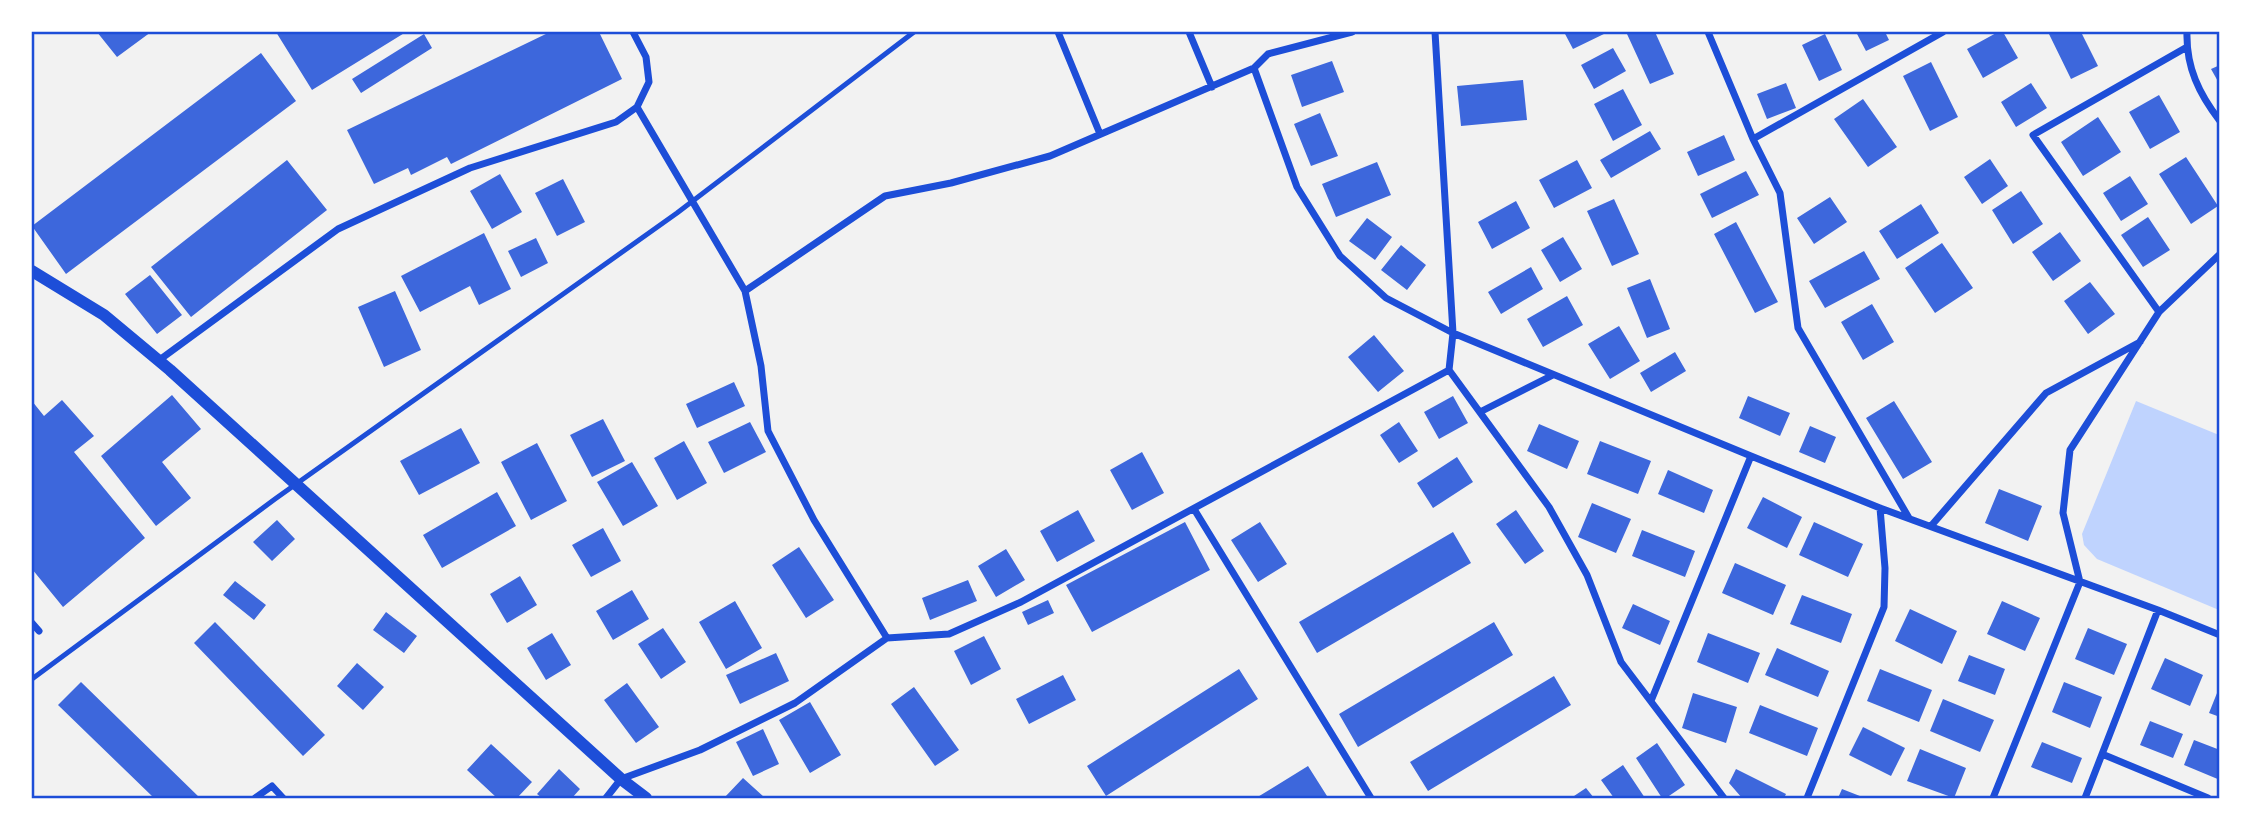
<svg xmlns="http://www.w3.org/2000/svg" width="2251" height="830" font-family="'Roboto Condensed',sans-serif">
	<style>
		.water { fill: #bfd3fe }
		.building { fill: #3d67dc }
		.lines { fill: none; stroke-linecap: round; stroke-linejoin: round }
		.service { stroke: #1d4ed8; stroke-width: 5 }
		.minor { stroke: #1d4ed8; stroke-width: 7 }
		.tertiary { stroke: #1d4ed8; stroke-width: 12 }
		.neatline { fill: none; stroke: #1d4ed8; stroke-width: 2.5 }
	</style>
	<rect width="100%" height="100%" fill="#f2f2f2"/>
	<!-- water -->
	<path class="water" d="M2136,401L2219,435V610L2097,559L2084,545L2082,534Z"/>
	<!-- building -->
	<path class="building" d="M97,32H151L117,57Z
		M276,32H406L312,90Z
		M550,32H599L622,79L451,164L447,157L411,175L408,168L374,184L347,130Z
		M1564,32H1608L1573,49Z
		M1632,32H1655L1674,74L1650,84L1627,34Z
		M1856,32H1885L1889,40L1866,51Z
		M1998,32H2003L2018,58L1983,78L1967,49Z
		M2054,32H2081L2098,66L2071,79L2049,34Z
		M424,34L432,48L361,93L352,79Z
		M1825,34L1842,70L1819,81L1802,45Z
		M1613,48L1626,71L1594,89L1581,65Z
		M261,53L296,101L66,274L32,226Z
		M1332,61L1344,92L1302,107L1291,75Z
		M1931,62L1958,117L1930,131L1903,76Z
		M2220,65V85L2211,69Z
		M1523,80L1527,120L1461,126L1457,86Z
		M1786,83L1796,108L1767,119L1757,94Z
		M2031,83L2047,108L2016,127L2001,102Z
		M1623,89L1642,125L1613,141L1594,104Z
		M2159,95L2180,132L2150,149L2129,112Z
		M1863,99L1897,147L1868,167L1834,119Z
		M1320,113L1338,156L1311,166L1294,124Z
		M2098,117L2121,152L2083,176L2061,142Z
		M1650,131L1661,149L1611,178L1600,160Z
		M1724,135L1735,160L1698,176L1687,152Z
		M2186,157L2218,206L2191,224L2159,174Z
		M1990,159L2008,186L1982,204L1964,177Z
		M287,160L327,210L191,317L151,267Z
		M1577,160L1592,188L1554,208L1539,180Z
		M1377,162L1391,195L1336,217L1322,184Z
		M1746,171L1759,195L1712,218L1700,194Z
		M500,174L522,212L492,229L470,191Z
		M2130,176L2148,204L2121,221L2103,193Z
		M563,179L585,222L557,236L535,193Z
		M2021,191L2043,224L2013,244L1992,210Z
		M1830,197L1847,222L1814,244L1797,218Z
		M1614,199L1639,254L1612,266L1587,211Z
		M1516,201L1530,228L1492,249L1478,222Z
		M1921,204L1939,233L1897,259L1879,231Z
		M2148,217L2170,250L2143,267L2121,235Z
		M1367,218L1392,237L1375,260L1349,241Z
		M1736,222L1778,302L1755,313L1714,234Z
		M2060,232L2081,261L2053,281L2032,252Z
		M484,233L511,289L479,305L470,286L420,312L401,276Z
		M1563,237L1582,269L1560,282L1541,250Z
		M536,238L548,263L521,277L508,251Z
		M1942,243L1973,288L1935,313L1905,268Z
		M1401,245L1426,265L1407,290L1381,270Z
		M1864,251L1880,279L1825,308L1809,281Z
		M1531,267L1543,289L1501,314L1488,292Z
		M150,275L182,315L157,334L125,294Z
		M1650,279L1670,329L1647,338L1627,288Z
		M2090,282L2115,314L2088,334L2064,301Z
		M395,291L421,350L384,367L358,307Z
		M1567,296L1583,325L1543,347L1527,319Z
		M1872,304L1894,342L1863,360L1841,322Z
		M1619,326L1640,361L1610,379L1588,344Z
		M1374,335L1404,371L1378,392L1348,357Z
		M1675,352L1686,371L1651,392L1640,373Z
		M734,382L745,406L697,428L686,404Z
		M172,395L201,429L162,462L191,498L156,526L101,456Z
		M1453,396L1468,423L1439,439L1424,412Z
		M1748,396L1790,413L1780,436L1739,418Z
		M62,400L94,436L74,452L145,538L63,607L32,569V401L44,416Z
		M1894,401L1932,462L1903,479L1866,418Z
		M603,419L625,461L592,477L570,435Z
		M750,422L766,452L724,473L708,442Z
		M1399,422L1418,451L1399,463L1380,435Z
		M1539,424L1579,441L1567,469L1527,451Z
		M1810,426L1836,437L1825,463L1799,452Z
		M461,428L480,463L419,495L400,461Z
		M684,441L707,483L677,500L654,458Z
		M1600,441L1651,461L1638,494L1587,474Z
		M537,443L567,501L531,520L501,462Z
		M1142,452L1164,493L1132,510L1110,470Z
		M1457,457L1473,482L1433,508L1417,483Z
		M632,462L658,506L623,526L597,482Z
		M1668,470L1713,490L1704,513L1658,494Z
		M1999,489L2042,506L2028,541L1985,523Z
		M497,492L516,526L442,568L423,535Z
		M1763,497L1802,517L1787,548L1747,528Z
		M1592,503L1631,519L1616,553L1578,537Z
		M1078,510L1095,541L1057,562L1040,531Z
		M1516,510L1544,551L1525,564L1496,524Z
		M277,520L295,539L272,561L253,542Z
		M1185,522L1210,570L1092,632L1066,585Z
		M1260,522L1287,564L1258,582L1231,540Z
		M1814,522L1863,544L1848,577L1799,555Z
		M603,528L621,561L591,577L572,545Z
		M1642,530L1695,551L1685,577L1632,556Z
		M1453,532L1471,563L1317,653L1299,622Z
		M799,547L834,600L806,618L772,565Z
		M1006,549L1025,580L996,597L978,566Z
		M1735,563L1786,585L1773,615L1722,593Z
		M520,576L537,605L507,623L490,594Z
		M968,580L977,601L930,620L922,598Z
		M235,581L266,605L254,620L223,595Z
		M632,590L649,619L613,640L596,611Z
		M1802,595L1852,614L1841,643L1790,624Z
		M1048,600L1054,613L1028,625L1022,612Z
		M735,601L762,648L726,669L699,622Z
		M2002,601L2040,618L2025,651L1987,634Z
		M1633,604L1670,621L1660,645L1622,628Z
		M1910,609L1957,631L1942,664L1895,641Z
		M386,612L417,636L404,653L373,630Z
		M215,622L325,735L303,756L194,643Z
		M1494,622L1513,655L1358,747L1339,714Z
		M663,628L686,662L661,679L638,644Z
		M2088,628L2127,644L2114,675L2075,659Z
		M552,633L571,665L546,680L527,648Z
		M1708,633L1760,653L1748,683L1697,662Z
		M984,636L1001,669L971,685L954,651Z
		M1777,648L1829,671L1818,697L1765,675Z
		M776,653L789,681L740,704L726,675Z
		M1969,655L2005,669L1995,695L1958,681Z
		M2165,658L2203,675L2190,706L2151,689Z
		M357,663L384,687L363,710L337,686Z
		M1239,669L1258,699L1106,796L1087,766Z
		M1880,669L1932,690L1919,722L1867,701Z
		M1063,675L1076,700L1029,724L1016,699Z
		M1554,676L1571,705L1428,791L1410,762Z
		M81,682L200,798H154L58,705Z
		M2064,682L2102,697L2090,728L2052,712Z
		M627,683L659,727L636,743L604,700Z
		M914,687L959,750L935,766L891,704Z
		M2219,688H2220V717L2209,713Z
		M1693,693L1737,707L1726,743L1682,728Z
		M1943,699L1994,720L1980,752L1930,731Z
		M810,702L841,755L810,773L779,720Z
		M1760,705L1818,728L1807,756L1749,733Z
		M2150,721L2183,734L2173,758L2140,745Z
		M1863,727L1905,748L1891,776L1849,755Z
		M763,729L779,764L753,776L736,742Z
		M2194,740L2220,750V780L2184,765Z
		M2042,742L2082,758L2072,783L2031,767Z
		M1657,743L1685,785L1666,798H1662L1636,758Z
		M491,744L532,782L517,798H497L467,770Z
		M1920,749L1966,768L1954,798L1907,781Z
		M1623,765L1645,798H1614L1601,780Z
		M1308,766L1327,796L1323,798H1256Z
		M559,769L580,789L572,798H542L537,794Z
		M1736,769L1786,794L1784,798H1742L1729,783Z
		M743,778L765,798H724Z
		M1586,788L1594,798H1571Z
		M1842,789L1865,798H1838Z"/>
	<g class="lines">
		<!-- service -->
		<path class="service" d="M32,679L275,499L677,213L914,32"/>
		<!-- minor -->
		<path class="minor" d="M1058,32L1100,134
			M1189,32L1212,87
			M1435,32L1453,333L1449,370L1549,507L1587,575L1621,662L1724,798
			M1708,32L1753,139L1943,32
			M2187,32C2186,67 2199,94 2220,121
			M1254,68L1268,54L1352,32
			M637,107L745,291L761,366L768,431L814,520L887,638
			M1753,139L1780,193L1798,328L1909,518
			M745,291L885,196L951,183L1050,156L1254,68L1297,187L1340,256L1386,298L1453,333L1751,456L1880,508L2158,610L2220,635
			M2159,312L2033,135L2187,47
			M158,361L338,229L470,168L616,122L637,107L649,82L646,57L633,32
			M1480,412L1553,375
			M1194,509L1371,798
			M1931,526L2046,393L2140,342
			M32,623L39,631
			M1651,701L1751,456
			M2102,754L2208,798
			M255,798L272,786L283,798
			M606,798L621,779L700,750L795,703L887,638L949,634L1021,602L1449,370
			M1807,798L1884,607L1885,568L1880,508
			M1993,798L2080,582L2063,513L2070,450L2159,312L2220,254
			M2085,798L2158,610"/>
		<!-- tertiary -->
		<path class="tertiary" d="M32,271L104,315L170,370L621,779L646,798"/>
	</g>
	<!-- border -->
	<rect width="2251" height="830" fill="none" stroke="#ffffff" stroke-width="66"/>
	<rect x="33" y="33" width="2185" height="764" class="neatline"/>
</svg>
